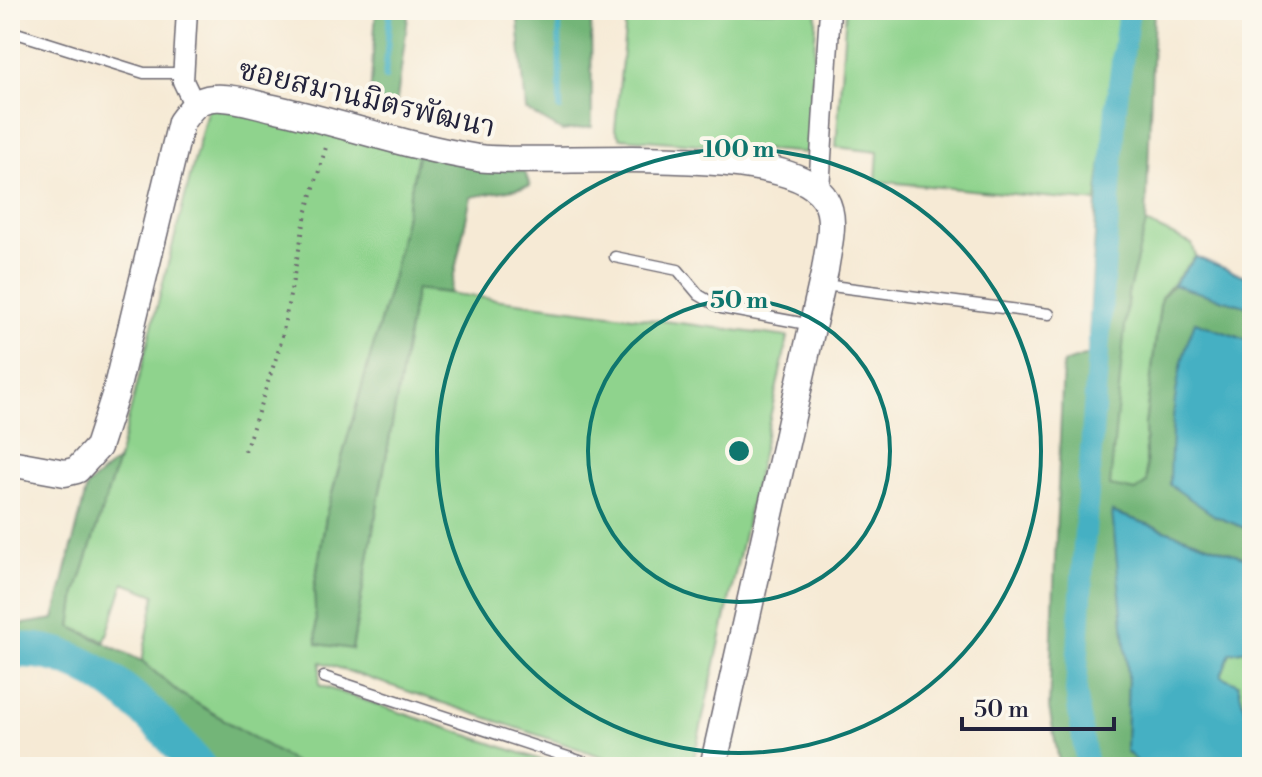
<svg xmlns="http://www.w3.org/2000/svg" width="1262" height="777" font-family="'Libre Bodoni','Noto Serif Thai',serif">
	<style>
		.green { fill: #8fd38d; stroke: #587a64; stroke-width: 2 }
		.forest { fill: #73b578; stroke: #4a6c5a; stroke-width: 2 }
		.water { fill: #44b0c3; stroke: #33697f; stroke-width: 2 }
		.lines { fill: none; stroke-linecap: round; stroke-linejoin: round }
		.stream { stroke: #44b0c3; stroke-width: 6 }
		.canal { stroke: #44b0c3; stroke-width: 22 }
		.river { stroke: #44b0c3; stroke-width: 36 }
		.service-casing { stroke: #6c6871; stroke-width: 13 }
		.minor-casing { stroke: #6c6871; stroke-width: 23 }
		.tertiary-casing { stroke: #6c6871; stroke-width: 29 }
		.path { stroke: #6c6871; stroke-width: 4; stroke-dasharray: 2 6; stroke-linecap: butt }
		.service { stroke: #fff; stroke-width: 10 }
		.minor { stroke: #fff; stroke-width: 20 }
		.tertiary { stroke: #fff; stroke-width: 26 }
		.ring { fill: none; stroke: #0f766e; stroke-width: 4 }
		.labels { text-anchor: middle; stroke-width: 8; stroke-linejoin: round; paint-order: stroke }
		.street-label { font-size: 30px; fill: #22223b; stroke: #fbf7ec }
		.centre { fill: #0f766e; stroke: #fbf7ec; stroke-width: 4 }
		.ring-label { font-size: 24px; text-anchor: middle; font-weight: bold; fill: #0f766e; stroke: #fbf7ec; stroke-width: 8; stroke-linejoin: round; paint-order: stroke }
	</style>
	<rect width="100%" height="100%" fill="#fbf7ec"/>
	<filter id="ink" filterUnits="userSpaceOnUse"><feTurbulence type="fractalNoise" baseFrequency=".0125" numOctaves="2"/><feDisplacementMap in="SourceGraphic" scale="16" xChannelSelector="R" yChannelSelector="G"/><feConvolveMatrix kernelMatrix="1 2 1 2 8 2 1 2 1" color-interpolation-filters="sRGB"/></filter>
	<filter id="wash" filterUnits="userSpaceOnUse"><feTurbulence type="fractalNoise" baseFrequency=".006" numOctaves="4" result="noise"/><feDisplacementMap in="SourceGraphic" scale="32" xChannelSelector="R" yChannelSelector="G"/><feGaussianBlur stdDeviation="1.8" result="paint"/><feColorMatrix in="noise" values="0 0 0 0 0 0 0 0 0 0 0 0 0 0 0 0 0 1.4 0 .05"/><feComposite in="paint" operator="in"/></filter>
	<g filter="url(#wash)">
		<rect width="100%" height="100%" fill="#f6ead5"/>
		<!-- green -->
		<path class="green" d="M627,10H817L807,153L620,138L615,130Z
			M846,10H1120L1097,202L876,181L878,152L836,147Z
			M208,107L308,125L418,155L393,276L327,511L314,589L352,649L416,289L788,337L692,767L630,766L321,662L319,685L562,767H302L178,692L142,661L155,595L124,583L105,641L71,627L76,593L118,459Z
			M1146,223L1192,244L1196,256L1161,298L1145,425L1147,482L1136,492L1110,487L1109,477L1128,294Z
			M1252,649V713L1245,711L1221,676L1230,653Z"/>
		<!-- forest -->
		<path class="forest" d="M376,10H409L396,107L370,98Z
			M517,10H591L592,127L562,131L526,110Z
			M1120,10H1154L1146,223L1128,294L1110,486L1136,491L1147,482L1145,425L1161,298L1173,285L1252,308V342L1195,322L1215,516L1252,531V560L1113,512L1128,675L1126,751L1143,767H1060L1049,708L1063,363L1088,355L1097,202Z
			M418,155L525,172L530,186L471,197L450,293L416,289L352,649L317,644L314,589L327,511L393,276Z
			M118,460L76,593L71,627L142,661L178,692L302,767H220C160,719 97,627 10,644V626L54,619L87,486Z"/>
		<!-- water -->
		<path class="water" d="M1196,257L1252,279V308L1173,285Z
			M1195,322L1252,342V531L1215,516L1170,485C1171,429 1173,375 1195,322Z
			M1112,512L1252,560V649L1230,653L1221,676L1238,684L1245,711L1252,713V767H1143L1126,751L1128,675Z"/>
		<g class="lines">
			<!-- stream -->
			<path class="stream" d="M559,10L560,109
				M385,78L390,10"/>
			<!-- canal -->
			<path class="canal" d="M1087,767L1076,691L1083,560L1116,107L1129,10"/>
			<!-- river -->
			<path class="river" d="M10,651C88,642 152,713 198,767"/>
		</g>
	</g>
	<g filter="url(#ink)">
		<g class="lines">
			<defs>
				<path id="service" d="M10,31L144,73H183
					M615,257L678,270L699,295L721,308L812,325
					M824,285L1049,314
					M324,677L598,767"/>
				<path id="minor" d="M187,10L183,81L194,104
					M819,190L830,10"/>
				<path id="tertiary" d="M10,463L65,473L77,470L98,447L115,395L181,122C190,110 197,99 213,98C232,96 254,104 273,108C342,123 408,147 478,158C547,167 789,139 825,199C837,219 828,247 825,270L713,767"/>
			</defs>
			<!-- service casing -->
			<use href="#service" class="service-casing"/>
			<!-- minor casing -->
			<use href="#minor" class="minor-casing"/>
			<!-- tertiary casing -->
			<use href="#tertiary" class="tertiary-casing"/>
			<!-- path -->
			<path class="path" d="M245,451L280,346L306,214L327,144"/>
			<!-- service -->
			<use href="#service" class="service"/>
			<!-- minor -->
			<use href="#minor" class="minor"/>
			<!-- tertiary -->
			<use href="#tertiary" class="tertiary"/>
		</g>
	</g>
	<!-- distance rings -->
	<g class="ring">
		<circle cx="739" cy="451" r="151"/>
		<circle cx="739" cy="451" r="302"/>
	</g>
	<g class="labels">
		<!-- street labels -->
		<g class="street-label">
			<text transform="translate(367 98) rotate(13)" y="10">ซอยสมานมิตรพัฒนา</text>
		</g>
	</g>
	<circle cx="739" cy="451" r="12" class="centre"/>
	<g class="ring-label">
		<text x="739" y="157">100 m</text>
		<text x="739" y="308">50 m</text>
	</g>
	<!-- margin -->
	<rect width="1262" height="777" fill="none" stroke="#fbf7ec" stroke-width="40"/>
	<!-- scale -->
	<path d="M962 717v12h152v-12" fill="none" stroke="#22223b" stroke-width="4"/>
	<text x="974" y="717" font-size="24" fill="#22223b" stroke="#fbf7ec" stroke-width="6" paint-order="stroke">50 m</text>
</svg>
